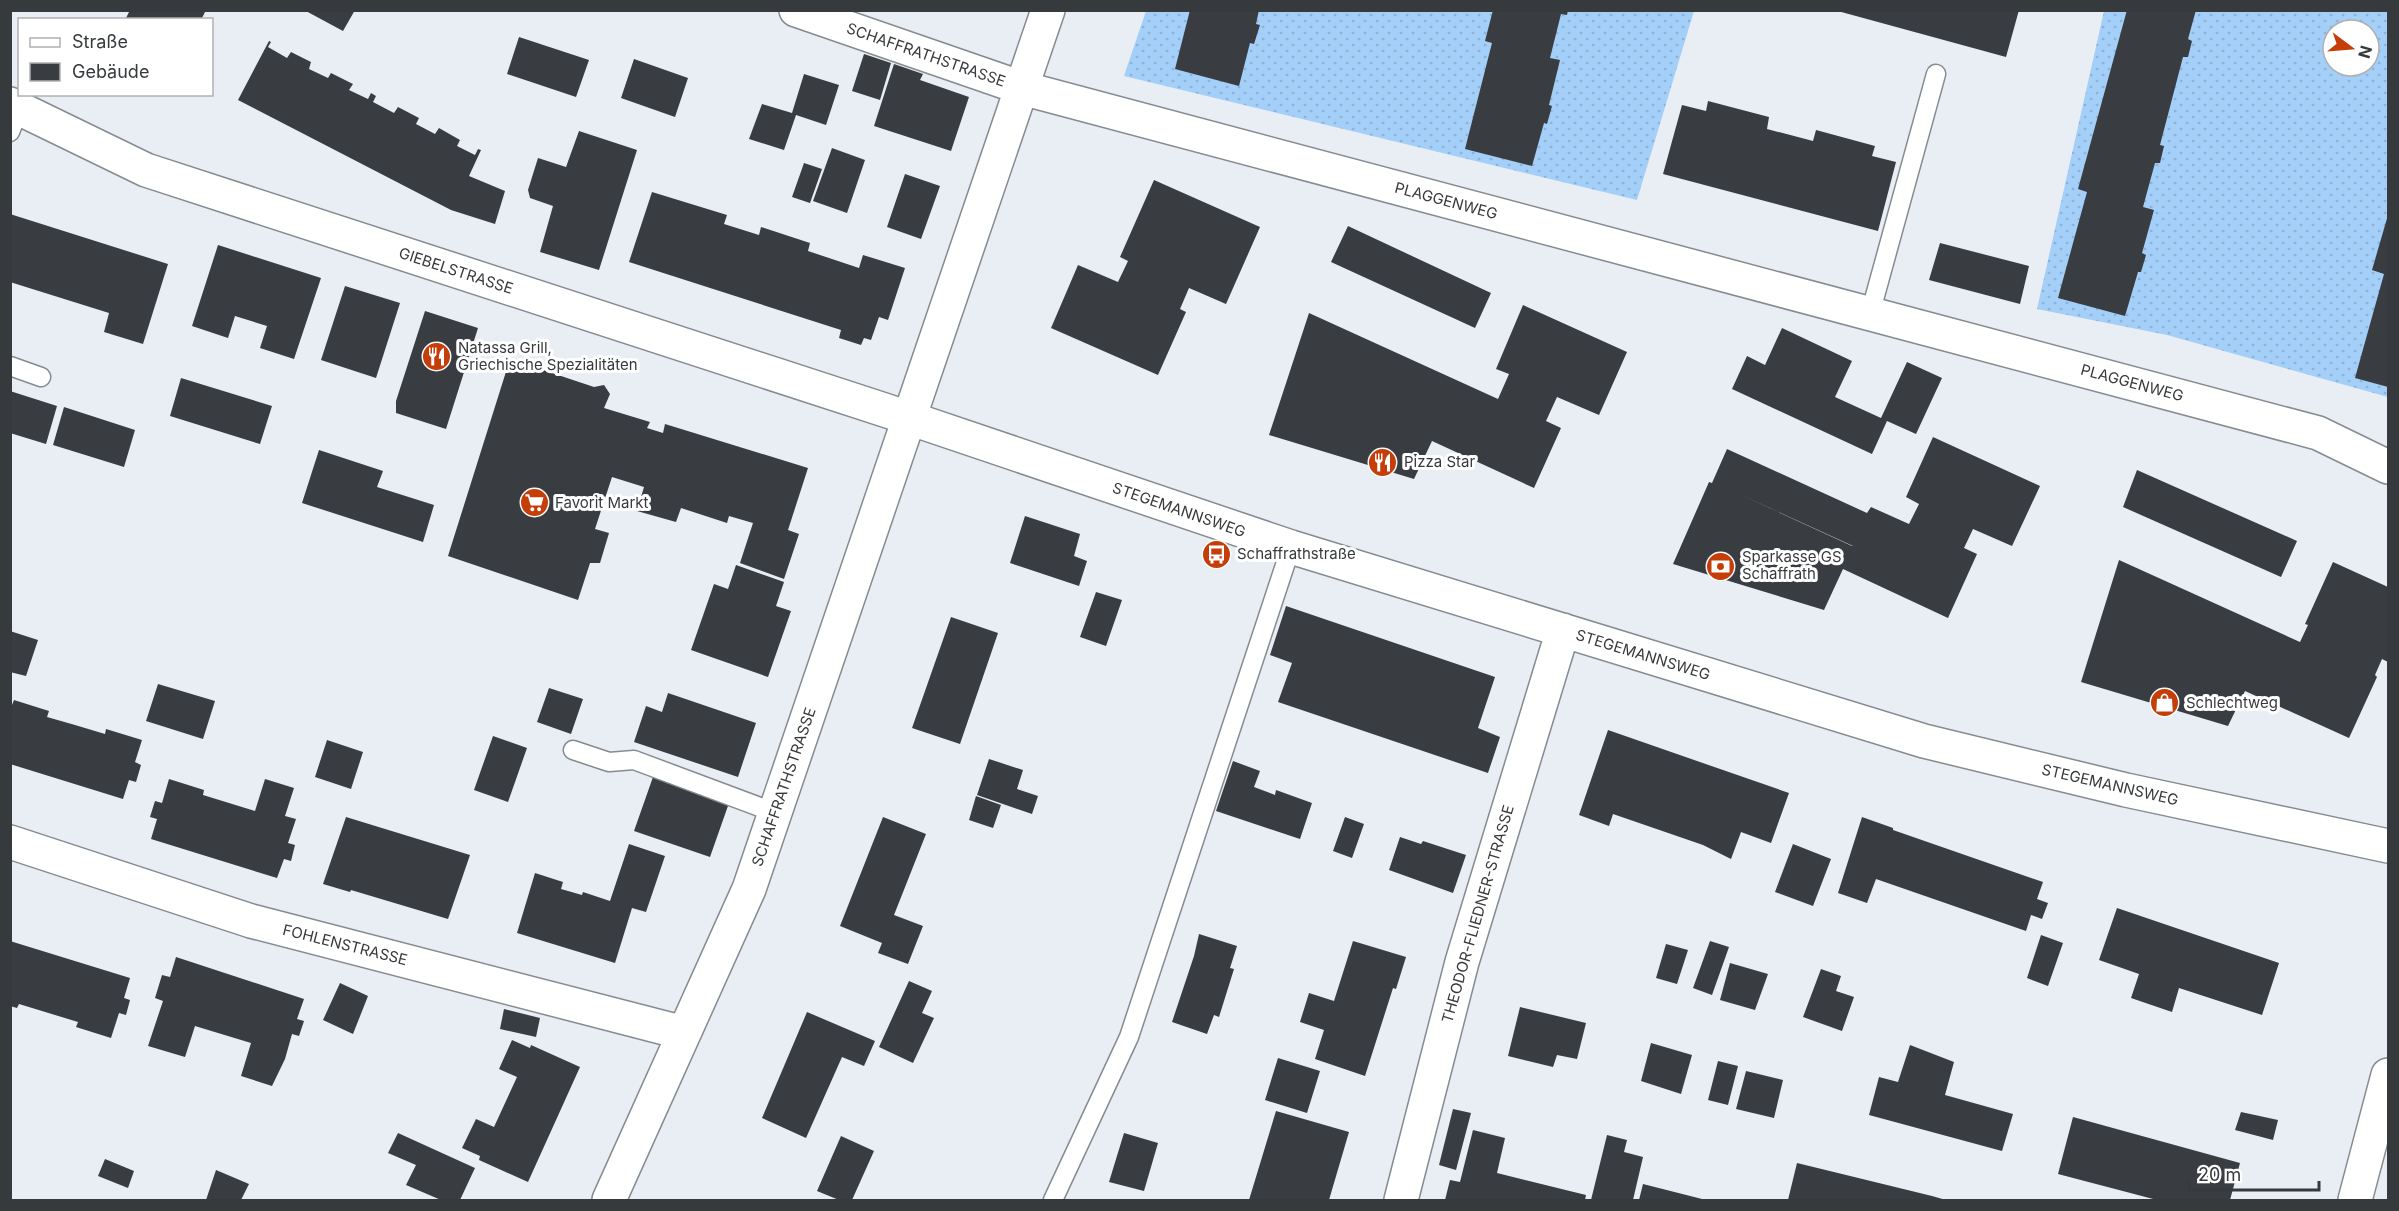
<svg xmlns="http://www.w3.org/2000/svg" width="2399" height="1211" font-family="Inter,sans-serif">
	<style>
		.grass { fill: url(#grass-dots); fill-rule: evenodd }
		.building { fill: #393d42; fill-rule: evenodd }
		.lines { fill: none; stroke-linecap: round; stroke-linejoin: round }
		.service-casing { stroke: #858b90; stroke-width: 21 }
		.minor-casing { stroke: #858b90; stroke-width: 36 }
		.service { stroke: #fff; stroke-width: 18 }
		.minor { stroke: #fff; stroke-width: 33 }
		.labels { text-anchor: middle; stroke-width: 6; stroke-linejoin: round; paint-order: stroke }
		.street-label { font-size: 15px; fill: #373a3c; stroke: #fff }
		.poi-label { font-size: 15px; fill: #373a3c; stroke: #fff; text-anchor: start }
	</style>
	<defs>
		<pattern id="grass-dots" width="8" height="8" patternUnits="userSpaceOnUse" patternTransform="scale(1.5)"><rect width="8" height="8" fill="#a3cff8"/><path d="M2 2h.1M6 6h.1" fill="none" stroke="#8db2d6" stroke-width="1.8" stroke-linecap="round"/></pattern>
	</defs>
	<rect width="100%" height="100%" fill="#e8eef4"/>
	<!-- grass -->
	<path class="grass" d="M1146,11H1694L1637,200L1124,76Z
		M2104,11H2388V397L2167,335L2037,309ZM2333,30H2369V66H2333Z"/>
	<!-- building -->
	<path class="building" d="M130,10H206L201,20H125Z
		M304,10H355L343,31Z
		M1190,10H1259L1256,24L1260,25L1254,44L1250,43L1239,86L1175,69Z
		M1493,10H1568L1567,15L1561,14L1550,58L1560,60L1549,105L1552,106L1547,124L1544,123L1532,166L1465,149L1492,43L1485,41Z
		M1834,10H2019L2006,57Z
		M2127,10H2196L2188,39L2192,41L2188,57H2183L2160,145L2164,146L2160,163H2155L2143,207L2154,210L2142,253L2146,255L2141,272H2138L2125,316L2058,298L2087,192L2078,189Z
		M519,37L589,60L576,97L507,74Z
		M269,41L271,42L268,47L287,58L291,52L311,62L309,69L328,78L331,73L353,84L349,90L368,99L371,93L376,96L373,102L394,113L398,107L419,118L416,124L435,134L439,128L460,140L457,146L475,155L478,149L481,150L469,176L505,191L495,224L451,210L238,100Z
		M864,54L891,63L880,100L852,91Z
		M634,59L688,78L675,117L621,98Z
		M894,64L923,74L920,80L969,97L951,151L874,126Z
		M804,74L839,85L826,125L796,115L784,150L749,139L762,104L792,113Z
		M1708,101L1769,117L1767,129L1813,141L1816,130L1875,146L1872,156L1896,162L1878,231L1663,174L1682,105L1706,111Z
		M579,131L637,150L599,270L540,252L553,206L530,198L528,190L538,158L566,167Z
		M832,148L865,160L847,213L813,201Z
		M804,163L822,169L810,203L792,197Z
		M905,174L940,186L921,239L887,227Z
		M1154,180L1260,227L1226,304L1189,288L1180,309L1186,312L1158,375L1051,328L1078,265L1118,282L1128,261L1120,257Z
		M652,192L727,215L724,224L759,235L761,227L810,243L808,251L859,268L863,255L905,268L888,320L879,317L871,340L864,338L861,345L839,338L841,330L629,262Z
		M10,214L168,264L143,344L104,332L109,313L10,282Z
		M2388,215V387L2355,378L2384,274L2372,270Z
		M1348,226L1491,293L1475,328L1331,262Z
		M1940,243L2029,266L2020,304L1929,280Z
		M218,245L321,278L294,359L260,348L267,326L235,316L228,338L192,326Z
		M345,286L400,303L376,378L321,360Z
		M1523,305L1627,352L1599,415L1557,397L1546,421L1561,428L1534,488L1432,441L1414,479L1269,435L1309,313L1498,399L1509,374L1496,369Z
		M425,311L478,328L446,429L396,413V401Z
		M1782,328L1852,361L1835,397L1881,418L1907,362L1942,378L1916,434L1887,421L1872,454L1732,389L1747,356L1765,365Z
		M510,359L594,387L604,385L610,394L604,408L650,422L647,428L663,433L665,424L808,468L788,530L799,534L784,579L740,563L753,523L729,516L727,523L681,508L676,522L637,511L644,487L612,477L595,529L609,533L600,563H590L578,600L448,556Z
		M181,378L272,406L260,444L170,416Z
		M10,391L57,406L46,444L10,433Z
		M64,407L135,430L124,467L53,445Z
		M1933,437L2040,486L2012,546L1973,529L1964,548L1977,554L1948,618L1843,569L1824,610L1673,564L1709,482L1712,483L1727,449L1867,513L1871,507L1909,524L1919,504L1906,497ZM1737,493L1853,546H1852Z
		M319,450L383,471L377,487L434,505L423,542L302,503Z
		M2137,470L2297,541L2281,577L2123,507Z
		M1025,516L1080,534L1074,556L1087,561L1079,586L1010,563Z
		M2119,560L2300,642L2308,625L2305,624L2333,562L2388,587V662L2382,659L2375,675L2377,677L2349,738L2245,691L2228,726L2081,682Z
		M736,565L784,582L776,606L791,611L768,677L691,650L714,584L728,589Z
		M1096,592L1122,600L1106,646L1080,637Z
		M1286,606L1495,677L1478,728L1500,737L1488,773L1278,702L1292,663L1270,655Z
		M951,617L998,633L960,744L912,728Z
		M10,631L38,640L26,676L10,672Z
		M158,684L215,701L203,739L146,721Z
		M549,688L583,699L571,734L537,722Z
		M668,693L756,723L738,777L634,742L646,706L662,712Z
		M14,700L49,711L47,717L75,725L105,734L106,729L142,740L135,762L141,765L136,782L129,780L123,799L10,764V710Z
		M1608,730L1789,793L1771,843L1741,832L1731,859L1703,845L1613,814L1609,826L1579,815Z
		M493,736L527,748L508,802L474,790Z
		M327,740L363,752L351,789L315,777Z
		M989,759L1023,770L1017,789L1038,796L1032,814L977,795Z
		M1233,761L1260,771L1254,787L1275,795L1276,790L1312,803L1300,839L1216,811Z
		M653,777L729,803L710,857L634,831Z
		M169,779L204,790L203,795L255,811L265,779L294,788L285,816L296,819L288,843L295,845L291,861L284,859L277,878L151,839L157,819L150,817L155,801L162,803Z
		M976,796L1001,805L993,828L969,820Z
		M346,817L470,855L448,919L351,890L350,892L323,884Z
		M883,817L926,834L894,915L923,926L908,964L878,953L882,943L840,926Z
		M1345,817L1364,824L1352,858L1333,851Z
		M1862,817L1893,828V830L2043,882L2037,899L2048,903L2042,919L2031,915L2026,931L1876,879L1867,903L1838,893Z
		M1400,837L1421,844L1423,841L1466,855L1453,893L1389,870Z
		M629,844L665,856L646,912L632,908L615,963L517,933L535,873L563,882L561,889L582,895L583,892L610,901Z
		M1793,844L1831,859L1813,906L1775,892Z
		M2117,908L2279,963L2262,1015L2179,988L2172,1012L2131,998L2139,974L2099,960Z
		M1199,934L1237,946L1230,968L1234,969L1219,1017L1214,1015L1207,1034L1172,1022L1194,956Z
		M2041,935L2063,943L2048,986L2027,978Z
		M10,941L130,978L124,998L130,1000L126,1015L119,1013L111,1038L76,1027L78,1022L19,1004L17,1008L10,1006Z
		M1353,941L1406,957L1396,989L1393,988L1365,1076L1315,1059L1324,1030L1300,1022L1309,993L1334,1001Z
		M1710,941L1729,947L1712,995L1693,988Z
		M1666,944L1688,950L1677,984L1656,978Z
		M176,957L304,999L297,1019L304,1021L299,1036L292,1034L285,1059L272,1086L241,1076L251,1043L195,1026L185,1057L148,1046L163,1001L155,998L162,975L170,977Z
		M1730,963L1768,974L1755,1010L1720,1000Z
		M1821,969L1841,976L1836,991L1854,997L1842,1031L1803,1017Z
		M909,981L932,991L922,1013L934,1018L913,1063L879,1047Z
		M340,983L368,996L353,1034L323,1020Z
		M1520,1007L1586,1023L1577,1059L1557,1055L1553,1067L1508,1056Z
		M504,1009L540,1018L536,1037L500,1029Z
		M807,1012L875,1041L864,1066L842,1057L806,1138L762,1118Z
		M512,1040L530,1048L531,1045L580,1067L528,1182L479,1160L480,1156L462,1148L476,1119L494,1127L517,1077L499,1069Z
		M1651,1043L1692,1055L1681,1094L1641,1081Z
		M1910,1045L1954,1062L1945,1095L2013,1114L2002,1151L1869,1115L1879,1077L1898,1082Z
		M1278,1058L1320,1071L1307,1113L1265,1100Z
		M1718,1061L1738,1066L1728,1105L1708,1100Z
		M1746,1071L1783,1080L1774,1118L1736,1109Z
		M1453,1109L1471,1113L1456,1170L1439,1165Z
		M1276,1111L1349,1132L1329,1200H1249Z
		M2241,1112L2278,1120L2273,1140L2235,1130Z
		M2073,1117L2240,1163L2230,1200H2157L2058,1174Z
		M1473,1130L1505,1138L1497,1173L1586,1195L1585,1200H1445L1450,1180L1460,1182Z
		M398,1133L475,1168L460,1200H441L406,1185L416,1165L388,1153Z
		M1124,1133L1158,1143L1144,1191L1109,1182Z
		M1607,1135L1627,1140L1624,1152L1643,1157L1633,1200H1591Z
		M841,1136L874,1151L852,1200H839L817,1191Z
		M105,1159L134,1171L128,1188L98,1176Z
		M1797,1163L1932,1196L1946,1200H1788Z
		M216,1170L249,1184L241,1200H206Z
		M1643,1184L1706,1200H1639Z"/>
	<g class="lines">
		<defs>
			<path id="service" d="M10,132L19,109
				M1870,314L1936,74
				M10,366L41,377
				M573,750L609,762L634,760L776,813
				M1053,1200L1129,1037L1291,547"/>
			<path id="minor" d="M796,10L1022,88L2318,433L2388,467
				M10,104L146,170L909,418L1291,547L1924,741L2126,790L2388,846
				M10,842L251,921L684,1033
				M609,1200L749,889L1048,10
				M1401,1200L1462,962L1563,630
				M2355,1200L2388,1075"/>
		</defs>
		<!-- service casing -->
		<use href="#service" class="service-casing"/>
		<!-- minor casing -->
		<use href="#minor" class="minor-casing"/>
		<!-- service -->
		<use href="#service" class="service"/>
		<!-- minor -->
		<use href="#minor" class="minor"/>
	</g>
	<!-- icons -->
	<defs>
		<symbol id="restaurant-disc" viewBox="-11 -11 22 22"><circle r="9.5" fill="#c53d08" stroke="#fff"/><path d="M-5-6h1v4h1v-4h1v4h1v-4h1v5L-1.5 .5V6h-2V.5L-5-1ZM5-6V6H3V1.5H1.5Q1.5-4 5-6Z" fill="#fff"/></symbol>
		<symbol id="supermarket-disc" viewBox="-11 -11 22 22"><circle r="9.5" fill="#c53d08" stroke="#fff"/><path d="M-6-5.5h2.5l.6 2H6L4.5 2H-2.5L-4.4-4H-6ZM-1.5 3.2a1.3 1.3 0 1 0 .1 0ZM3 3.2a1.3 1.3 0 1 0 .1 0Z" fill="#fff"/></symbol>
		<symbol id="bus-disc" viewBox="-11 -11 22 22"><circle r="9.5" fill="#c53d08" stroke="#fff"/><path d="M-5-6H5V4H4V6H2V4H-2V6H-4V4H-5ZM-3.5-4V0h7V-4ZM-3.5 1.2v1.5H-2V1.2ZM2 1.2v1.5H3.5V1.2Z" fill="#fff"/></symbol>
		<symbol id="bank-disc" viewBox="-11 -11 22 22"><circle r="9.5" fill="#c53d08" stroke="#fff"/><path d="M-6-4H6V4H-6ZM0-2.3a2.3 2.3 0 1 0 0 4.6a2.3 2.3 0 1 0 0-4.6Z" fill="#fff"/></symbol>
		<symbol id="shop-disc" viewBox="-11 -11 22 22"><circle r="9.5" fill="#c53d08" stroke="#fff"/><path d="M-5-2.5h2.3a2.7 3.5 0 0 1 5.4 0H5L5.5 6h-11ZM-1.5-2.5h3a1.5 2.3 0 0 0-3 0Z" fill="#fff"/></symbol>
	</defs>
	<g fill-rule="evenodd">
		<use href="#restaurant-disc" x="420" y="340" width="33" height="33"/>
		<use href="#restaurant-disc" x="1366" y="446" width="33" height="33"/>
		<use href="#supermarket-disc" x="518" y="486" width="33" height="33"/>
		<use href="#bus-disc" x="1200" y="538" width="33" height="33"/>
		<use href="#bank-disc" x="1704" y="550" width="33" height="33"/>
		<use href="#shop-disc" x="2148" y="686" width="33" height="33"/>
	</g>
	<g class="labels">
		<!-- street labels -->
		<g class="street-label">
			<text transform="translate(926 55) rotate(19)" y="5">SCHAFFRATHSTRASSE</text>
			<text transform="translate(1446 201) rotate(15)" y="5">PLAGGENWEG</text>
			<text transform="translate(456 271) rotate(18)" y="5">GIEBELSTRASSE</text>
			<text transform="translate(2132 383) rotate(15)" y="5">PLAGGENWEG</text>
			<text transform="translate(1179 510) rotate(19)" y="5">STEGEMANNSWEG</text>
			<text transform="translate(1643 655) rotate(17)" y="5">STEGEMANNSWEG</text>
			<text transform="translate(2110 785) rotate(13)" y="5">STEGEMANNSWEG</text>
			<text transform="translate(784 787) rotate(-71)" y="5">SCHAFFRATHSTRASSE</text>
			<text transform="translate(1478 914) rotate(-74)" y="5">THEODOR-FLIEDNER-STRASSE</text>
			<text transform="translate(345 945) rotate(14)" y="5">FOHLENSTRASSE</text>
		</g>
		<!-- poi labels -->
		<g class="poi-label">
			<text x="458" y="353">Natassa Grill,<tspan x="458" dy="17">Griechische Spezialitäten</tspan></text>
			<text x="1404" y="467">Pizza Star</text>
			<text x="555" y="508">Favorit Markt</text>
			<text x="1237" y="559">Schaffrathstraße</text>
			<text x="1742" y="562">Sparkasse GS<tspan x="1742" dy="17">Schaffrath</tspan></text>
			<text x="2186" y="708">Schlechtweg</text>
		</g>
	</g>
	<!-- border -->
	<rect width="2399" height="1211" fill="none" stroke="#373a3c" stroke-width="24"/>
	<!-- legend -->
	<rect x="18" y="18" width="195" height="78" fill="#ffffff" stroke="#afb0b1" stroke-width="1.5"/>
	<rect x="30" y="38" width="30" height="9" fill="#ffffff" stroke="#afb0b1" stroke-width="1.5"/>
	<text x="72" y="48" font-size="18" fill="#373a3c">Straße</text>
	<rect x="30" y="63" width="30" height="18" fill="#393d42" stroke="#afb0b1" stroke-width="1.5"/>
	<text x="72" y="78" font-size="18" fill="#373a3c">Gebäude</text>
	<!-- north arrow -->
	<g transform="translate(2351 48) rotate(106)"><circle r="28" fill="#ffffff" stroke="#afb0b1" stroke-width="1.5"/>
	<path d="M0-4.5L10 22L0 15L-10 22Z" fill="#c53d08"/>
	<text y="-9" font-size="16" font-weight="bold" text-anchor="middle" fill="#373a3c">N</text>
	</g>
	<!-- scale -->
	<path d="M2189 1181v9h130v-9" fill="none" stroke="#373a3c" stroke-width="3"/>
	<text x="2198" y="1181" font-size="18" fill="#373a3c" stroke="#ffffff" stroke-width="4.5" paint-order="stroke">20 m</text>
</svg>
